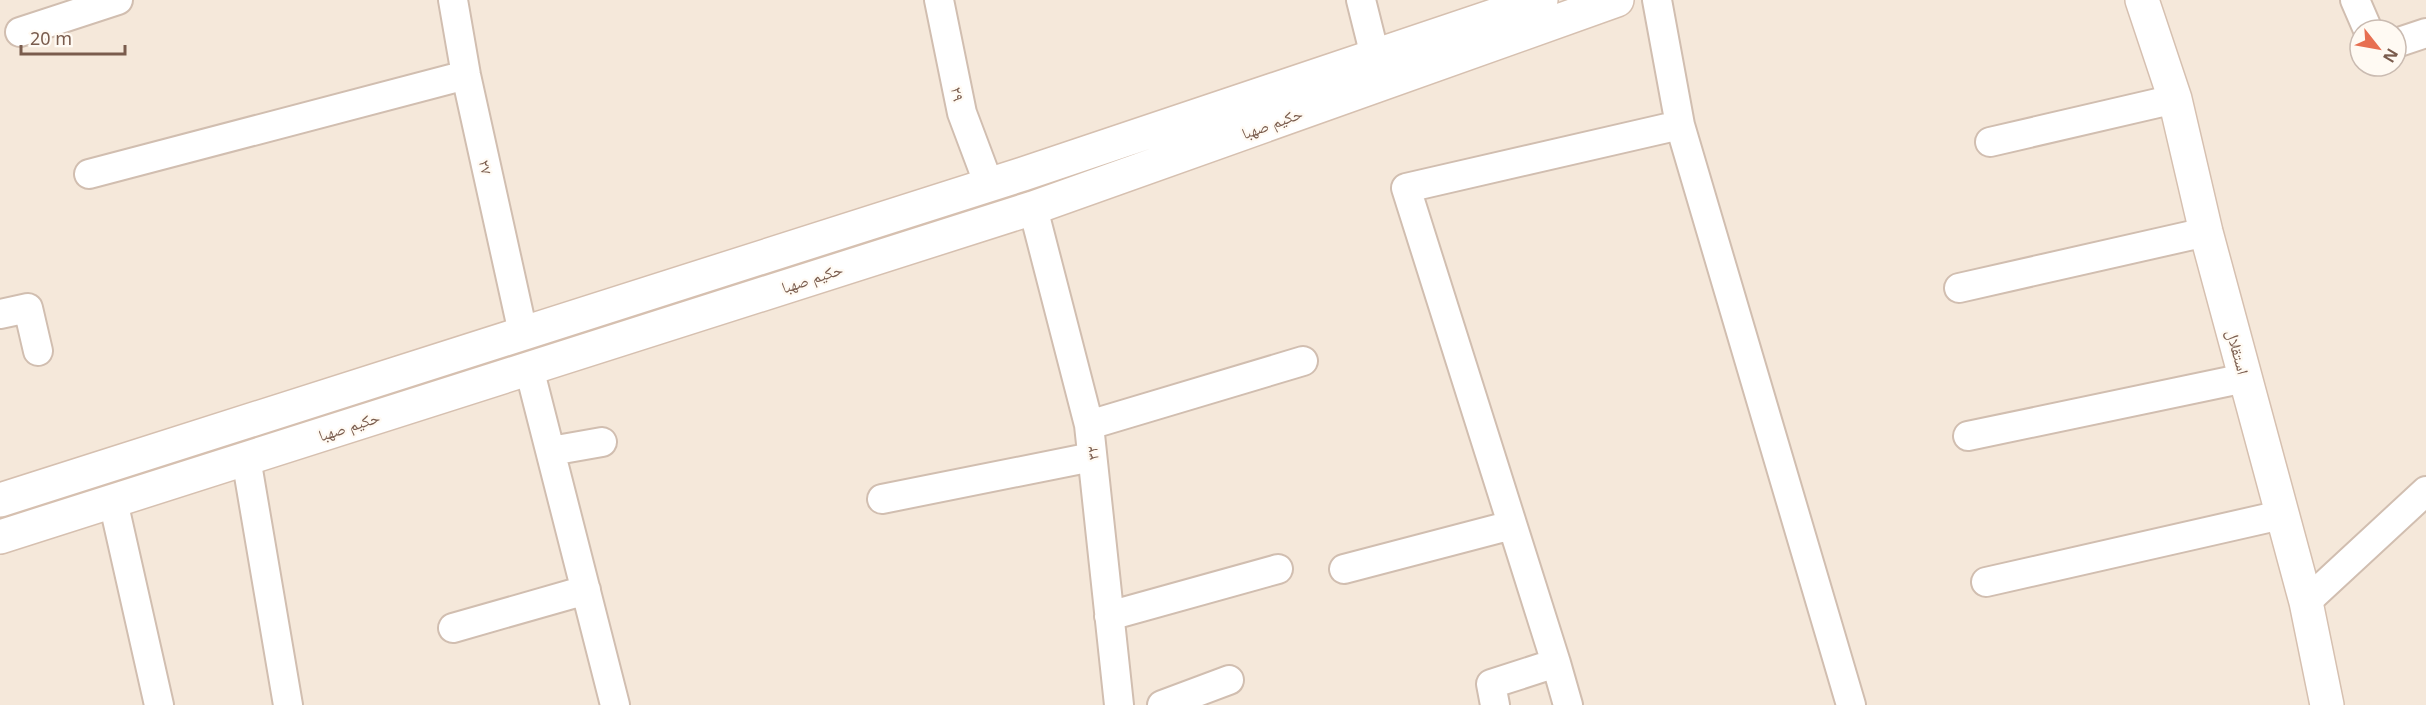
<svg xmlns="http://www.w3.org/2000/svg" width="2426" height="705" font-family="'Noto Sans','Noto Naskh Arabic',sans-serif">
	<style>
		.residential { fill: #f5e8da; fill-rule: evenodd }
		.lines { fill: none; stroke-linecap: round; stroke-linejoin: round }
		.street-casing { stroke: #d1beb0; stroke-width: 32 }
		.secondary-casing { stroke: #d6c0b0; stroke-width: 36 }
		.street { stroke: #fff; stroke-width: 28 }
		.secondary { stroke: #fff; stroke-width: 33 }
		.labels { text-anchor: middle; stroke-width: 4.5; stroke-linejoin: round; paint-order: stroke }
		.street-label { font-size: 16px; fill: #7a5c4d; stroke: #fffaf3 }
	</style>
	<rect width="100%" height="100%" fill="#fdf6ec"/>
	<!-- residential -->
	<path class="residential" d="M0,0H2426V705H0ZM2360,30H2396V66H2360Z"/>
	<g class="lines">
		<defs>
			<path id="street" d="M453,0L466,75L523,333
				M939,0L962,113L989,185
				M1361,0L1375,56
				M1657,0L1680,125L1851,705
				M2355,0L2368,30
				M20,32L118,0
				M2396,43L2426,33
				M1990,142L2175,99
				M89,174L466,75
				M1033,208L1089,425L1119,705
				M1959,288L2206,232
				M0,314L28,308L38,351
				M529,368L615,705
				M1089,425L1303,361
				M1968,436L2245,378
				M551,451L602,442
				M246,458L288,705
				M882,499L1092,457
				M113,501L159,705
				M1344,569L1512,525
				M1986,582L2281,515
				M2306,602L2426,491
				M1109,616L1278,569
				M453,628L586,590
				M1556,663L1568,705
				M1162,705L1229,680
				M1495,705L1491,684L1556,663L1406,188L1680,125"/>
			<path id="secondary" d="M2142,0L2175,99L2206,232L2306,602L2327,705
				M0,500L1023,174L1541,0
				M0,537L1033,208L1617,0"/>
		</defs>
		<!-- street casing -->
		<use href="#street" class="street-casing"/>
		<!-- secondary casing -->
		<use href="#secondary" class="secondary-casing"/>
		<!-- street -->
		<use href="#street" class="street"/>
		<!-- secondary -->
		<use href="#secondary" class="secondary"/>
	</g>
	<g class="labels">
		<!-- street labels -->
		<g class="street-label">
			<text transform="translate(958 94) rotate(79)" y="6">۲۹</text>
			<text transform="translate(1272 123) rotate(-20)" y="6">حکیم صهبا</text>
			<text transform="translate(486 167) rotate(77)" y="6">۲۷</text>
			<text transform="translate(812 278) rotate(-18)" y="6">حکیم صهبا</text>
			<text transform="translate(2238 352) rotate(75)" y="6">استقلال</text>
			<text transform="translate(349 426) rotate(-18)" y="6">حکیم صهبا</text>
			<text transform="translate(1092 453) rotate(-96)" y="6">۳۲</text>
		</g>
	</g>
	<!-- north arrow -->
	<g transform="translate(2378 48) rotate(121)"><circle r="28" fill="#fffaf3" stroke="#cabbb1" stroke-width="1.5"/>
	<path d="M0-4.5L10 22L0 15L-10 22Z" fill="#e76f51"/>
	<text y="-9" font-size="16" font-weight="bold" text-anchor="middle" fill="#7a5c4d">N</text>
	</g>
	<!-- scale -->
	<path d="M21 45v9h104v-9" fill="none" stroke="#7a5c4d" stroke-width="3"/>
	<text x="30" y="45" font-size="18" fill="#7a5c4d" stroke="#fffaf3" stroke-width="4.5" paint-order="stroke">20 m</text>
</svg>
